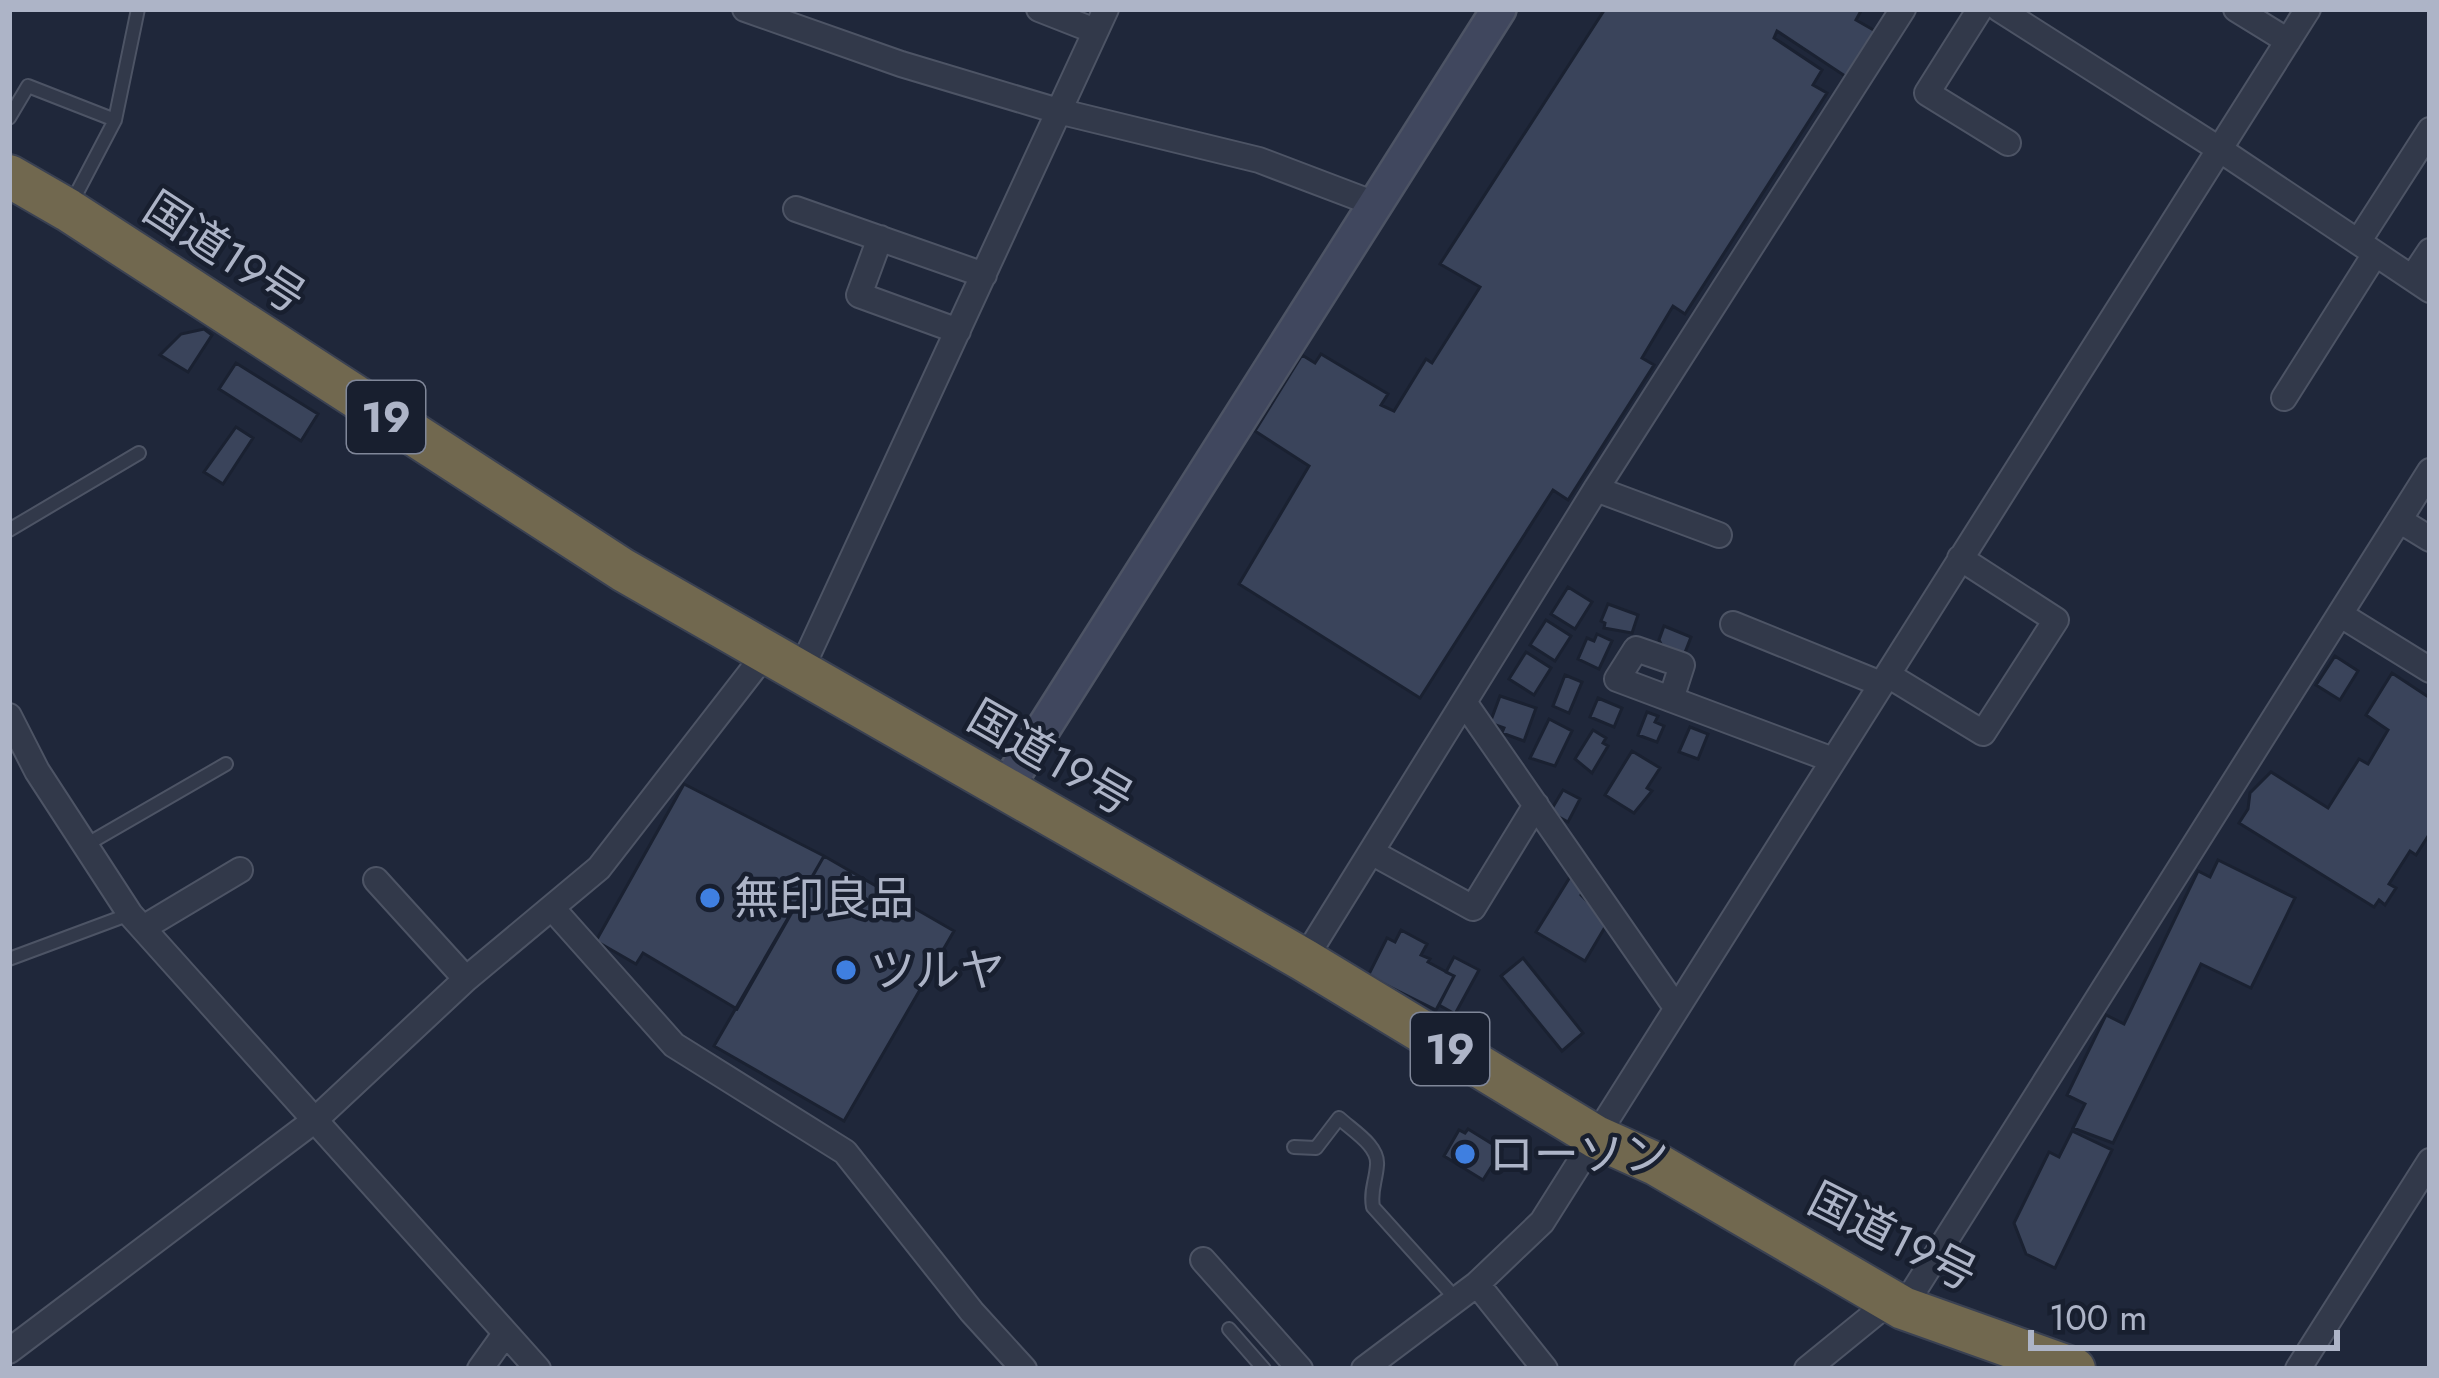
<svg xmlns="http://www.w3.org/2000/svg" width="2439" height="1378" font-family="Jost,'Noto Sans JP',sans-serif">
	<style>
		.building { fill: #3a445b; stroke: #1a2131; stroke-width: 3 }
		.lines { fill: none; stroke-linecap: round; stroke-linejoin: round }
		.lane-casing { stroke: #4d5465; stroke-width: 16 }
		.street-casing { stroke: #4d5465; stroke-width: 28 }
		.secondary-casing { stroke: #4d5465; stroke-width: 38 }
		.highway-casing { stroke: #3a4152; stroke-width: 46 }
		.lane { stroke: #32394a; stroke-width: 12 }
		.street { stroke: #32394a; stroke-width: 24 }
		.secondary { stroke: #40475e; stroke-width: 33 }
		.highway { stroke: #71684f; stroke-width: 42 }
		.shop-dot { fill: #3f7fe0; stroke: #181f2f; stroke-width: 4.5 }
		.labels { text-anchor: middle; stroke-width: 9; stroke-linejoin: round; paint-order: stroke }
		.shield { fill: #181f2f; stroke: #808799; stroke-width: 3 }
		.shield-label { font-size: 42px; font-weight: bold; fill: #adb4c7 }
		.street-label { font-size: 45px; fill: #adb4c7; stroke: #181f2f }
		.poi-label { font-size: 45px; fill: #adb4c7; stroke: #181f2f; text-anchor: start }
	</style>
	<rect width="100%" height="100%" fill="#1f273a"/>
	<!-- building -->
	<path class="building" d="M1605,9H1862L1856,20L1877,32L1848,78L1777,31L1774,38L1822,70L1813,85L1827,93L1685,314L1673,306L1642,358L1654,365L1568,500L1553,490L1420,698L1239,584L1309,466L1255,431L1302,355L1315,363L1321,354L1388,394L1381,405L1394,411L1426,359L1432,363L1480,287L1440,264Z
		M204,329L212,335L188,372L160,355L181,334Z
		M236,363L318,414L301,441L219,389Z
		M236,427L253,438L223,484L204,472Z
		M1568,587L1592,602L1575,629L1551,614Z
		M1608,604L1638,615L1632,633L1604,628L1605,623L1601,621Z
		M1546,620L1571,636L1555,661L1530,645Z
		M1664,626L1691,637L1684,655L1662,646L1659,640Z
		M1597,634L1612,641L1599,669L1578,659L1587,638L1594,641Z
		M1526,652L1551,668L1534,695L1509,679Z
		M2335,656L2358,671L2340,700L2316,685Z
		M2392,673L2430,698V833L2416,855L2410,851L2389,884L2396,888L2385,905L2379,900L2374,907L2239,823L2248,809L2250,793L2271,772L2328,808L2359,759L2368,764L2388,730L2366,715Z
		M1565,675L1582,682L1569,713L1553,706Z
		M1500,696L1536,708L1524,741L1502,733L1504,728L1490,723Z
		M1598,698L1622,708L1614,727L1590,717Z
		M1647,712L1658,716L1655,722L1664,726L1657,742L1638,735Z
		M1549,719L1572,731L1555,766L1530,758Z
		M1690,727L1708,734L1698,759L1679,752Z
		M1593,730L1606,738L1603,743L1608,746L1592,773L1575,759Z
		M1632,751L1660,768L1647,788L1652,791L1634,813L1605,795Z
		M684,784L824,856L737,1009L643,953L636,964L596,941Z
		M1563,790L1580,799L1568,822L1550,812Z
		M824,856L954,931L844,1121L714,1046Z
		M2218,860L2295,898L2251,988L2201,964L2113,1143L2073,1128L2085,1104L2067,1095L2106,1015L2124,1024L2198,871L2210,877Z
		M1575,869L1586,885L1581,895L1608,922L1585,961L1536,932Z
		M1401,930L1427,944L1421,955L1430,959L1428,962L1454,976L1436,1010L1368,976L1387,938L1395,942Z
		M1454,957L1479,970L1455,1014L1439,1005L1454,976L1446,972Z
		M1523,958L1583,1033L1562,1051L1501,976Z
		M1468,1129L1502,1150L1483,1180L1444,1156L1459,1130L1465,1133Z
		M2072,1131L2112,1150L2055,1268L2026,1254L2014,1223L2049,1152L2059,1157Z"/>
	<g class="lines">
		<defs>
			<path id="lane" d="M9,118L28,86L115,120L71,204
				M115,120L138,9
				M9,530L139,453
				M84,846L226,764
				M9,959L130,914
				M1294,1147L1316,1148L1339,1118C1353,1131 1379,1146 1377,1165C1376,1181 1370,1191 1373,1207L1456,1299
				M1229,1329L1264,1369"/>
			<path id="street" d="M745,9L901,64L1058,111L1259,160L1375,204
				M1039,9L1095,31
				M1980,9L1927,93L2008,143
				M1999,9L2219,149L2430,290
				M2236,9L2288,41
				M796,209L984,275
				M880,238L859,295L958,331
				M2358,242L2430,130
				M2412,278L2430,251
				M2284,398L2375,254
				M1596,489L1719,535
				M2399,520L2430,539
				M2341,615L2430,670
				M1733,624L1881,684
				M799,674L1106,9
				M1888,675L1983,733L2056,620L1960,558
				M1671,699L1682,665L1636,649L1617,679L1833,760
				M1464,702L1675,1006
				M9,716L37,771L130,914L538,1369
				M1371,852L1473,908L1536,805
				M376,880L466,979
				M552,908L674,1045L845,1152L972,1312L1024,1369
				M143,928L240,870
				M1304,960L1596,489L1903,9
				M1203,1260L1300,1369
				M1477,1284L1545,1369
				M1903,1308L2430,471
				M9,1351L315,1120L466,979L599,868L765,654
				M480,1369L505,1334
				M1364,1369L1477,1284L1542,1222L2308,9
				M1807,1369L1877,1312L1887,1299
				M2298,1369L2430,1161"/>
			<path id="secondary" d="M1005,789L1499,9"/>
			<path id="highway" d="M9,176L68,210L623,570L1304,960L1596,1137L1656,1164L1903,1308L2074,1369"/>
		</defs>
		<!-- lane casing -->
		<use href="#lane" class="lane-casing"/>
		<!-- street casing -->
		<use href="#street" class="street-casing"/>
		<!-- secondary casing -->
		<use href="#secondary" class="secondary-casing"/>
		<!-- highway casing -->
		<use href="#highway" class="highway-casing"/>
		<!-- lane -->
		<use href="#lane" class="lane"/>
		<!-- street -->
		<use href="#street" class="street"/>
		<!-- secondary -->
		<use href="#secondary" class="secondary"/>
		<!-- highway -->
		<use href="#highway" class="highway"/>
	</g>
	<!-- markers -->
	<g class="shop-dot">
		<circle cx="710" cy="898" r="12"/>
		<circle cx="846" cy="970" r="12"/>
		<circle cx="1465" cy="1154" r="12"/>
	</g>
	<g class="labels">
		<!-- shield labels -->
		<g class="shield">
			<rect x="347" y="381" width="78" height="72" rx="9"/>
			<rect x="1411" y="1013" width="78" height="72" rx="9"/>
		</g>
		<g class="shield-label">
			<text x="386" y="432">19</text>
			<text x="1450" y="1064">19</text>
		</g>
		<!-- street labels -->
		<g class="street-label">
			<text transform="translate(225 252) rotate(33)" y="16">国道19号</text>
			<text transform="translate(1051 757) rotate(30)" y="16">国道19号</text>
			<text transform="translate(1893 1236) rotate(27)" y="16">国道19号</text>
		</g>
		<!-- poi labels -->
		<g class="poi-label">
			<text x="734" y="914">無印良品</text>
			<text x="870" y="986">ツルヤ</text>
			<text x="1489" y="1170">ローソン</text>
		</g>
	</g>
	<!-- border -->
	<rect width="2439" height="1378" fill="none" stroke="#adb4c7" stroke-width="24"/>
	<!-- scale -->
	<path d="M2031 1330v18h306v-18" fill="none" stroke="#adb4c7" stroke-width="6"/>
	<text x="2049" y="1330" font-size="36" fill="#adb4c7" stroke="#181f2f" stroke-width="9" paint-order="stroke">100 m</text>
</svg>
